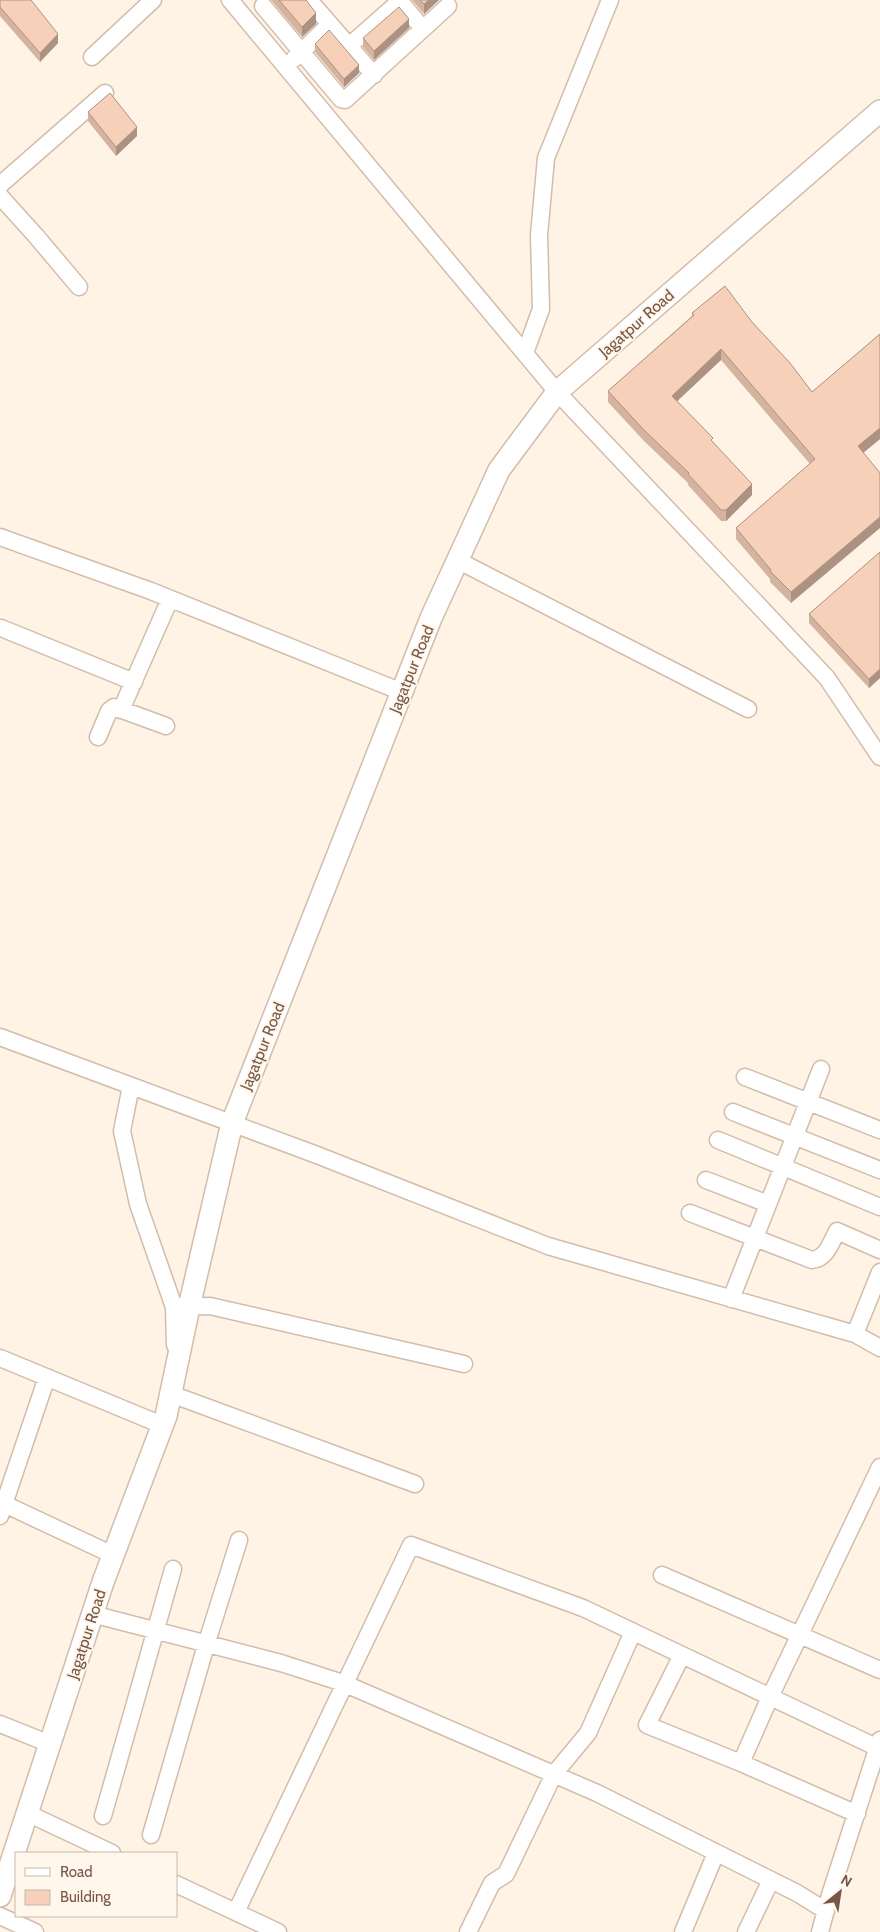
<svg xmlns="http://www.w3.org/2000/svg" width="880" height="1932" font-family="Cabin,sans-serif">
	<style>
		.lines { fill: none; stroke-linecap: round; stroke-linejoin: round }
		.minor-casing { stroke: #d3bcab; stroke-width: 19 }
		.tertiary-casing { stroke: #d3bcab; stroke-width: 24 }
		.minor { stroke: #fff; stroke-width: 16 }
		.tertiary { stroke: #fff; stroke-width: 21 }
		.wall { fill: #d4b39f }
		.shaded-wall { fill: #ac9282 }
		.building { fill: #f6d0b9; stroke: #ac9282 }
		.labels { text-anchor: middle; stroke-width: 4; stroke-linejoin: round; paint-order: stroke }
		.street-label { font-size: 16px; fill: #795747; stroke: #fff7ec }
	</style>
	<rect width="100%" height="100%" fill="#fef3e4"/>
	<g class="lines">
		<defs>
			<path id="minor" d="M230,0L557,392L827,678L880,757
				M309,0L374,75
				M399,0L423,29
				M263,6L341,99L345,100L448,6
				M349,46L400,1
				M92,57L153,0
				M294,59L330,24
				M0,185L105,93
				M0,196L36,236L79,287
				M525,353L541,309L539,235L546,158L610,0
				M0,537L151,591L402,692
				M457,560L748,709
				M1,628L134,682
				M121,710L170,599
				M98,737L109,711L114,707L166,726
				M0,1037L317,1155L548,1246L855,1334L880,1348
				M745,1077L880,1130
				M131,1086L122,1131L138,1204L174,1307L175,1345
				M733,1112L880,1170
				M718,1140L880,1207
				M706,1180L768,1204
				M690,1213L812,1260C826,1259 831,1243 837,1231L880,1250
				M731,1299L821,1069
				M174,1307L210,1306L464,1364
				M855,1334L880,1272
				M0,1358L162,1425
				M171,1394L415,1484
				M0,1502L113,1555
				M0,1516L47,1377
				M662,1575L880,1670
				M92,1614L281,1663L343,1683L597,1793L797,1893L826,1911
				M682,1655L647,1725L741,1763L770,1697L880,1467
				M0,1724L50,1744
				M741,1763L857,1814
				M27,1813L112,1853
				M103,1816L173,1569
				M151,1835L206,1645L239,1540
				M176,1884L278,1932
				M236,1912L411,1545L583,1608L878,1748
				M0,1916L35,1932
				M468,1932L492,1883L506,1874L554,1774L588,1733L633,1632
				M683,1932L716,1853
				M746,1932L771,1880
				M820,1932L830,1895L880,1740"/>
			<path id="tertiary" d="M0,1896L103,1582L166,1416L189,1307L232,1123L431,618L499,470L557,392L880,111"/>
		</defs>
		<!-- minor casing -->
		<use href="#minor" class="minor-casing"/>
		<!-- tertiary casing -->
		<use href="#tertiary" class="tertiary-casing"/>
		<!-- minor -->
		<use href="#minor" class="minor"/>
		<!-- tertiary -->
		<use href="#tertiary" class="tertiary"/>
	</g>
	<!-- wall -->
	<path class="wall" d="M0,0L58,43L40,62L0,16Z
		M271,0H306L316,24L302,37Z
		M412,0H439L424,14Z
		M409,28L374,60L363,47V38Z
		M315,44L359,73L344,87L315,52Z
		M88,112L137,136L116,156L88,121Z
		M692,313L752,322L812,392L880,334V439L863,453L791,603L770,582V579L736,539V528L810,464L721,360L677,401L713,442L752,495L726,521H721L688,485V483L644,441L608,402V391L692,316Z
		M880,552V678L869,688L809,623V614Z"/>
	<!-- shaded-wall -->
	<path class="shaded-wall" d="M429,0H439L424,14V4Z
		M316,13V24L302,37V27Z
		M409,19V28L374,60V51Z
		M58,34V43L40,62V53Z
		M359,65V73L344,87V79Z
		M137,127V136L116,156V147Z
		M721,349V360L672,406V396Z
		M880,428V439L858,457V446Z
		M752,484V495L726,521V510Z
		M880,517V528L791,603V592Z
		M880,669V678L869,688V679Z"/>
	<!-- building -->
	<path class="building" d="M0,0H31L58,34L40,53L0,7Z
		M279,0H306L316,13L302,27Z
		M420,0H429L424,4Z
		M399,7L409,19L374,51L363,38Z
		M329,30L359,65L344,79L315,44Z
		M110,93L137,127L116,147L88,112Z
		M725,286L752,322L790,363L812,392L880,334V428L858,446L880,473V517L791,592L770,571L771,570L736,528L815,459L721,349L672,396L713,438L711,440L752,484L726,510H721L688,474L689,473L644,430L608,391L694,315L692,313Z
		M880,552V669L869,679L809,614Z"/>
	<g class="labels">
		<!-- street labels -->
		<g class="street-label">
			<text transform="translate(636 323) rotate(-41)" y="6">Jagatpur Road</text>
			<text transform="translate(411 669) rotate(-68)" y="6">Jagatpur Road</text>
			<text transform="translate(262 1046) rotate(-68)" y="6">Jagatpur Road</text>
			<text transform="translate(86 1634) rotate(-72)" y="6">Jagatpur Road</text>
		</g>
	</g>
	<!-- legend -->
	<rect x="15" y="1852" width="162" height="65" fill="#fff7ec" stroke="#c9b7aa"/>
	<rect x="25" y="1868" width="25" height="8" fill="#ffffff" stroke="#c9b7aa"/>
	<text x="60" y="1877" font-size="15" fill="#795747">Road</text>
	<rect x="25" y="1890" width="25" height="15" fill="#f6d0b9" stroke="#c9b7aa"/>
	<text x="60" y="1902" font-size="15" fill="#795747">Building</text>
	<!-- north arrow -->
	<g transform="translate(840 1892) rotate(30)" stroke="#fff7ec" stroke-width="4" paint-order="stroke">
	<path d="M0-4L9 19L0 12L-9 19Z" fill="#795747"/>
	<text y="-8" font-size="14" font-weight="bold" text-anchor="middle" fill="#795747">N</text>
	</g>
</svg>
